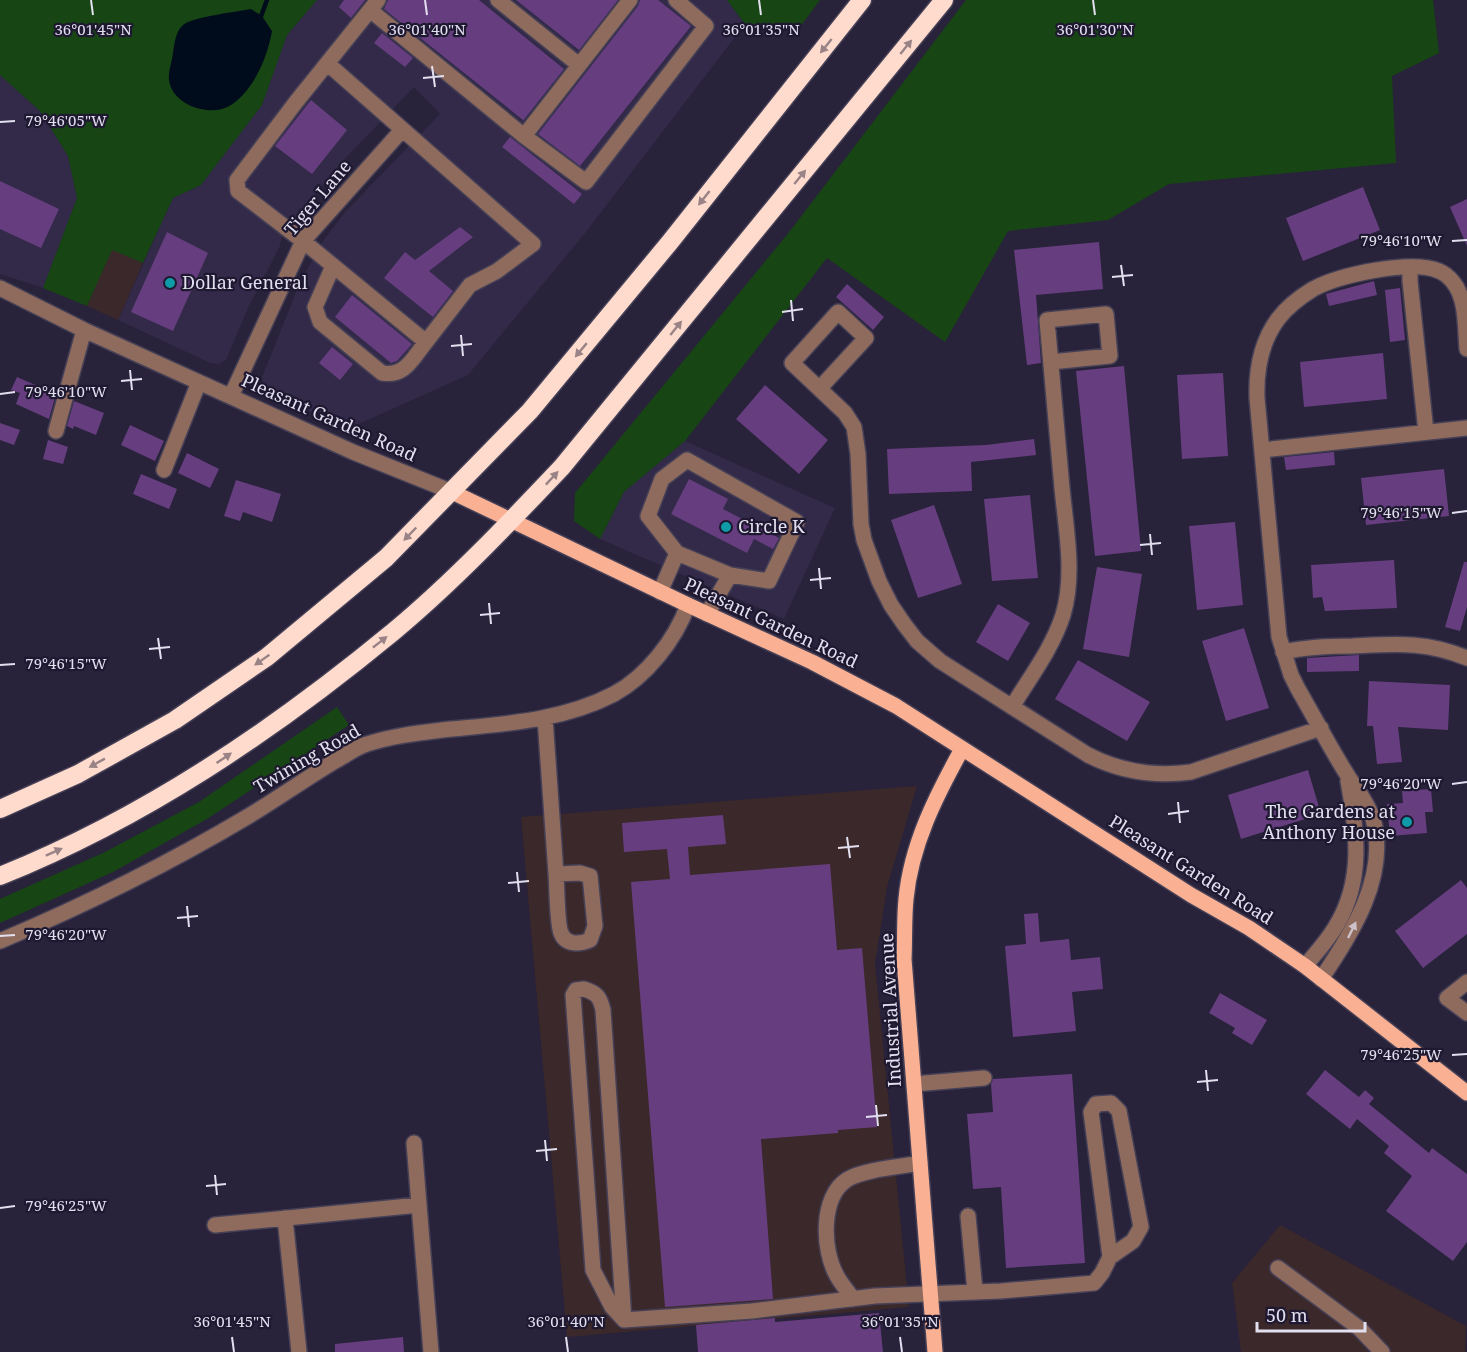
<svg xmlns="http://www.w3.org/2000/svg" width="1467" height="1352" font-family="'Noto Serif',serif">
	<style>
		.built { fill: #322a48 }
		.industrial { fill: #3b282a }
		.green { fill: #174614 }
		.water { fill: #000c1c }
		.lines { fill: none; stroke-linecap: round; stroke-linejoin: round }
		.stream { stroke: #000c1c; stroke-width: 4.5 }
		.building { fill: #663e7f }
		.minor-casing { stroke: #464057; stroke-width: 18 }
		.major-casing { stroke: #464057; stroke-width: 18 }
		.highway-casing { stroke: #464057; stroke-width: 21 }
		.minor { stroke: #8f6b5d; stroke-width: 15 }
		.major { stroke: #f9b093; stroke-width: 15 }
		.highway { stroke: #fedbcc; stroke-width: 18 }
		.oneway { fill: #998386 }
		.oneway2 { fill: #cdc2ca }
		.ticks { fill: none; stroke: #e2dfef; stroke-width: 2 }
		.culture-dot { fill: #0f9aa8; stroke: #1e1830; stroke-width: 2 }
		.labels { text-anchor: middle; stroke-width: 4.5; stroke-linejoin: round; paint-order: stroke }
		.street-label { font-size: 18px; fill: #e2dfef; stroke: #1e1830 }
		.poi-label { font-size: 18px; fill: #e2dfef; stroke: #1e1830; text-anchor: start }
		.ticks-label { font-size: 15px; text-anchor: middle; fill: #e2dfef; stroke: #1e1830; stroke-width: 4.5; stroke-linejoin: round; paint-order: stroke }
	</style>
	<rect width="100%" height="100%" fill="#28223a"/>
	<!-- built -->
	<path class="built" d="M317,0H727L745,24L586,232L468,375L350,428L271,395L263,385L262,377L300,282L323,241L345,212L440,114L414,87L339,165L282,236L280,246L248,308L226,360L219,364L210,363L118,320L173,198L201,185L262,105L287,35Z
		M0,75L40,111L68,156L77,198L43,288L0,274Z
		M685,441L835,508L784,619L600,539L624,492Z"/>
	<!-- industrial -->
	<path class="industrial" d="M112,249L143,263L118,320L87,306Z
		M917,786L887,887L875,964L909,1307L567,1337L521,817Z
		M1280,1225L1466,1326L1465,1352H1241L1232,1283Z"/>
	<!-- green -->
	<path class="green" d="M0,0H317L287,35L262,105L201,185L173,198L143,263L112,250L87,306L43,288L77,198L68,156L40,111L0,75Z
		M727,0H820L797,31L745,24Z
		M966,0H1433L1439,53L1392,76L1396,163L1169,184L1108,220L1008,231L945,342L827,258L685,441L624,492L600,539L574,521L575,493L790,231Z
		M337,707L349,725L207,819L113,872L0,923V899L105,852L199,802Z"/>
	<!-- water -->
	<path class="water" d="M251,9L262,16L272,31C268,56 254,90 231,105C212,118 172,106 169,80C168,72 172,61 173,53C175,41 176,27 188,22C203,16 234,12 251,9Z"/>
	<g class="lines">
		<!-- stream -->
		<path class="stream" d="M260,19L267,0"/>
	</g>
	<!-- building -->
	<path class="building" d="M344,0H365L351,18L339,7Z
		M388,0H479L564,69L522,122L523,120L384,9Z
		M516,0H618L579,50Z
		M640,0H658L691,26L580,166L538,134L638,6Z
		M382,33L413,58L405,67L374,43Z
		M311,100L347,130L312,174L275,146Z
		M510,137L582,194L574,204L502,147Z
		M0,181L59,209L41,248L0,229Z
		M1363,187L1380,230L1303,261L1286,218Z
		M1467,199V246L1450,207Z
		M460,227L473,237L429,271L453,291L433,317L384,278L405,252L415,260Z
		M167,232L208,253L173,331L131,312Z
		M1099,242L1103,289L1036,295L1041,363L1027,365L1014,250Z
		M1374,281L1377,295L1329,306L1326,294Z
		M847,284L884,317L873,330L836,297Z
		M1400,288L1405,340L1390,342L1385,290Z
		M352,295L412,344L397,361L391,363L335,317Z
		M332,347L353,364L340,380L319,363Z
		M1383,353L1387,399L1304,407L1300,362Z
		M1124,366L1141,551L1095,556L1076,371Z
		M1223,373L1228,456L1182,459L1177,375Z
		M17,377L56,394L49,419L16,404L20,393L11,390Z
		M765,385L828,440L799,474L736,419Z
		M74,401L104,413L96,435L74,426L73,429L67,426Z
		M0,423L20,430L14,445L0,440Z
		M130,425L164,441L155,461L121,445Z
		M1034,439L1036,455L971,462L972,491L889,494L887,449L986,445Z
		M48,440L68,447L63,464L43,459Z
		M1334,452L1335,465L1286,470L1284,457Z
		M187,453L219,469L210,488L178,473Z
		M1444,469L1449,516L1366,525L1361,478Z
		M141,474L177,489L169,509L133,494Z
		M689,479L728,499L723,509L779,538L773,549L754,539L747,553L671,514Z
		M236,480L281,494L272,522L243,512L240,521L224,516Z
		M1030,495L1038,578L992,581L984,499Z
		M934,505L962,584L918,598L891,520Z
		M1235,522L1243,605L1197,610L1189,526Z
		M1394,560L1397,608L1325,611L1322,597L1313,598L1311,565Z
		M1464,562H1467V607L1460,631L1445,627Z
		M1097,567L1142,574L1129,657L1083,649Z
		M998,604L1030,623L1008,661L976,642Z
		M1244,628L1269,708L1226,721L1202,641Z
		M1359,655V671L1307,672V658Z
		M1078,660L1150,702L1127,741L1055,699Z
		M1369,681L1450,685L1448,730L1398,727L1402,762L1377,764L1373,726H1367Z
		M1308,770L1321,814L1241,839L1228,795Z
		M1431,789L1433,812H1425L1427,833L1390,836L1387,804L1403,803L1402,791Z
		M723,815L726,844L688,847L690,875L830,864L837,950L862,948L877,1127L838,1130V1133L761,1139L773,1299L665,1307L631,882L670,879L667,849L624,852L622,823Z
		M1461,880L1467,888V934L1423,968L1395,931Z
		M1038,913L1040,942L1069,939L1071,960L1100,957L1103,989L1072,992L1076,1031L1013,1037L1005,946L1026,944L1024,914Z
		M1220,993L1267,1020L1252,1045L1232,1033L1235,1028L1209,1013Z
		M1325,1070L1359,1097L1365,1090L1374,1098L1369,1104L1429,1153L1432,1148L1467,1174V1242L1453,1261L1386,1211L1412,1176L1384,1153L1389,1146L1357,1119L1350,1129L1306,1094Z
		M1072,1074L1085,1263L1006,1268L1001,1187L973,1189L967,1114L993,1112L991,1084L993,1079Z
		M879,1313L883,1352H698L696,1325L775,1318V1322Z
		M403,1337L404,1352H335V1344Z"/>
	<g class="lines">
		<defs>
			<path id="minor" d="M498,0L579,65
				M630,0L524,136L586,182L706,26L676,0
				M370,10L524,136
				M328,64L533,244L497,271L470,285L426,342L303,241L238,191L237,180L296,102L378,0
				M333,266L315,307L320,322L382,373C405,377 412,359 426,342
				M1410,267V281L1426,432
				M0,288L84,330L353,452L450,491
				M820,388L866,338L838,312L792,363L845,413L854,427L858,454L861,524L864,540L879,581L891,605L904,624L917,641L940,661L1088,755C1121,772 1154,777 1191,772L1321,728
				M231,396L303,241L402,130
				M56,431L84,330
				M1262,450L1467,428
				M164,470L199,382
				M677,553L730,575
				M660,592L677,553L648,516L662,479L687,460L797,522L769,581L730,575L707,614
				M1283,652C1306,647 1329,646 1353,646C1396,644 1426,641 1467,658
				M1012,707C1030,677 1052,649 1063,615C1075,575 1066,529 1062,488C1057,432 1052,376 1047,320L1106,314L1110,356L1051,362
				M545,718L556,874C557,887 557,924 561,933C566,946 581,944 590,940L595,926L590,876L580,873L556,874
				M0,941C85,905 168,864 247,817C277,799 305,779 335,761C345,756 356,747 367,744C391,736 417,733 442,730C501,724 560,722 614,694C647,676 675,640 688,605
				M1305,966C1316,953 1328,940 1336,926C1364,880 1357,831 1348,781
				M1321,979C1351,935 1389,876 1373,819C1368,803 1357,790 1348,776C1330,748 1315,718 1298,689L1291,675L1279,637L1257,398C1256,370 1261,342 1278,319C1287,307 1300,297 1313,289C1339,275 1411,259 1439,271C1444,273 1449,277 1453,282C1467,299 1465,328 1467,349
				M1467,982L1447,998L1467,1013
				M584,989C597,993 600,997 603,1010L624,1320L612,1307L593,1270L573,995L576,990Z
				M914,1084L984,1078
				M414,1143L431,1352
				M968,1216L975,1291
				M285,1218L299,1352
				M215,1225L419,1205
				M1278,1268L1359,1328L1382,1352
				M853,1299C848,1291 841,1284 837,1276C822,1250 820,1196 848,1179C866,1169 900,1167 920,1163
				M624,1320L752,1311L875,1296L1001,1291L1094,1283L1102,1273L1110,1257L1091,1112L1096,1104L1111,1103L1119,1111L1141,1227L1133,1241L1110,1257"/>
			<path id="major" d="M450,491L688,605L812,662L896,706L1191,895L1249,928L1305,966L1467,1093
				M935,1352L904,959C905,939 904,919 906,899C911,845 936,796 962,749"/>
			<path id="highway" d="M0,809L78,774L175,720L267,657L386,558L530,411L670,242L862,0
				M0,876C144,818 273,731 393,632C453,582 508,524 562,467L944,0"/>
		</defs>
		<!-- minor casing -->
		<use href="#minor" class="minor-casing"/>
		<!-- major casing -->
		<use href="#major" class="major-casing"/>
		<!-- highway casing -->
		<use href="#highway" class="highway-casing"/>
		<!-- minor -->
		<use href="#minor" class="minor"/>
		<!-- major -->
		<use href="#major" class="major"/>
		<!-- highway -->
		<use href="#highway" class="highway"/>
	</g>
	<!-- one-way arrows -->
	<defs><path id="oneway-solid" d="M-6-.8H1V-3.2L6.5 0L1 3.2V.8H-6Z" transform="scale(1.5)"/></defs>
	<g class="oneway">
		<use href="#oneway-solid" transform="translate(826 46) rotate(129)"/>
		<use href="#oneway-solid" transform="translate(906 47) rotate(-51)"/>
		<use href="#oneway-solid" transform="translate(800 177) rotate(-51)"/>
		<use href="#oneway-solid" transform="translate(704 198) rotate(128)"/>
		<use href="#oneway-solid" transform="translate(676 328) rotate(-51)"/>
		<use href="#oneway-solid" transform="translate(581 350) rotate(130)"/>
		<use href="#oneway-solid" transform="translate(552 478) rotate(-47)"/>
		<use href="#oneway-solid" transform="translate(410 534) rotate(134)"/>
		<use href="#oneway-solid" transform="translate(380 642) rotate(-38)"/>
		<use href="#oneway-solid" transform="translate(262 660) rotate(145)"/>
		<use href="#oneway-solid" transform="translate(224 758) rotate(-34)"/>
		<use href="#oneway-solid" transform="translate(97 763) rotate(151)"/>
		<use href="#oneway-solid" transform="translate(54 852) rotate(-24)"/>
	</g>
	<use class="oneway2" href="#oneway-solid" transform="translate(1352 930) rotate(-64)"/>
	<!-- ticks -->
	<path class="ticks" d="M91,0L93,15M425,0L427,15M759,0L761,15M1093,0L1095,15M432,66L435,87M423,78L444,76M0,122L15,121M1452,241L1467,240M1121,265L1124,286M1112,277L1133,275M791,300L793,321M782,312L803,309M461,335L463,356M451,346L472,344M130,370L132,390M121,381L142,379M0,394L15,392M1452,513L1467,511M1150,534L1152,555M1140,545L1161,543M819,568L821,589M810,580L831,578M489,603L491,624M480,615L500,613M158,638L161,659M149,649L170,647M0,665L15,664M1452,784L1467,782M1178,802L1180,823M1168,814L1189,811M847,837L850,858M838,848L859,846M517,872L519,892M508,883L529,881M187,906L189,927M177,918L198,916M0,936L15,935M1452,1055L1467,1054M1206,1070L1208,1091M1197,1082L1218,1080M876,1105L878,1126M866,1117L887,1115M545,1140L547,1161M536,1151L557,1149M215,1175L217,1195M206,1186L226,1184M0,1208L15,1206M232,1337L234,1352M566,1337L568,1352M900,1337L902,1352"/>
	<!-- markers -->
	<g class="culture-dot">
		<circle cx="170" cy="283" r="6"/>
		<circle cx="726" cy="527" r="6"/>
		<circle cx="1407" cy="822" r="6"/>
	</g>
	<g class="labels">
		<!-- street labels -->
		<g class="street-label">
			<text transform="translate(318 198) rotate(-50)" y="6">Tiger Lane</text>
			<text transform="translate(329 418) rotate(24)" y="6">Pleasant Garden Road</text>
			<text transform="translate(771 623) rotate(25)" y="6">Pleasant Garden Road</text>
			<text transform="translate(307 759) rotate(-30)" y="6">Twining Road</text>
			<text transform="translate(1191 870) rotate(32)" y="6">Pleasant Garden Road</text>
			<text transform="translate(891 1010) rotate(-93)" y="6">Industrial Avenue</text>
		</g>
		<!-- poi labels -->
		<g class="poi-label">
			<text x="182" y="289">Dollar General</text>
			<text x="738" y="533">Circle K</text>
			<text x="1395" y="818" text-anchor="end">The Gardens at<tspan x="1395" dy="21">Anthony House</tspan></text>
		</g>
	</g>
	<g class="ticks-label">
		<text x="93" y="35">36°01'45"N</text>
		<text x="427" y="35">36°01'40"N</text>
		<text x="761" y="35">36°01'35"N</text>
		<text x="1095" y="35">36°01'30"N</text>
		<text x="66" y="126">79°46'05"W</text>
		<text x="1401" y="246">79°46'10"W</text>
		<text x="66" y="397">79°46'10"W</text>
		<text x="1401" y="518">79°46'15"W</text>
		<text x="66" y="669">79°46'15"W</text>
		<text x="1401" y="789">79°46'20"W</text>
		<text x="66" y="940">79°46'20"W</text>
		<text x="1401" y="1060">79°46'25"W</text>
		<text x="66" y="1211">79°46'25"W</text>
		<text x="232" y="1327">36°01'45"N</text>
		<text x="566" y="1327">36°01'40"N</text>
		<text x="900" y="1327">36°01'35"N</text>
	</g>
	<!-- scale -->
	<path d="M1257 1322v9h108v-9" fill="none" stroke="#e2dfef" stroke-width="3"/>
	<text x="1266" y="1322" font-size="18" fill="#e2dfef" stroke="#1e1830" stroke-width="4.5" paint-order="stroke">50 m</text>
</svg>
